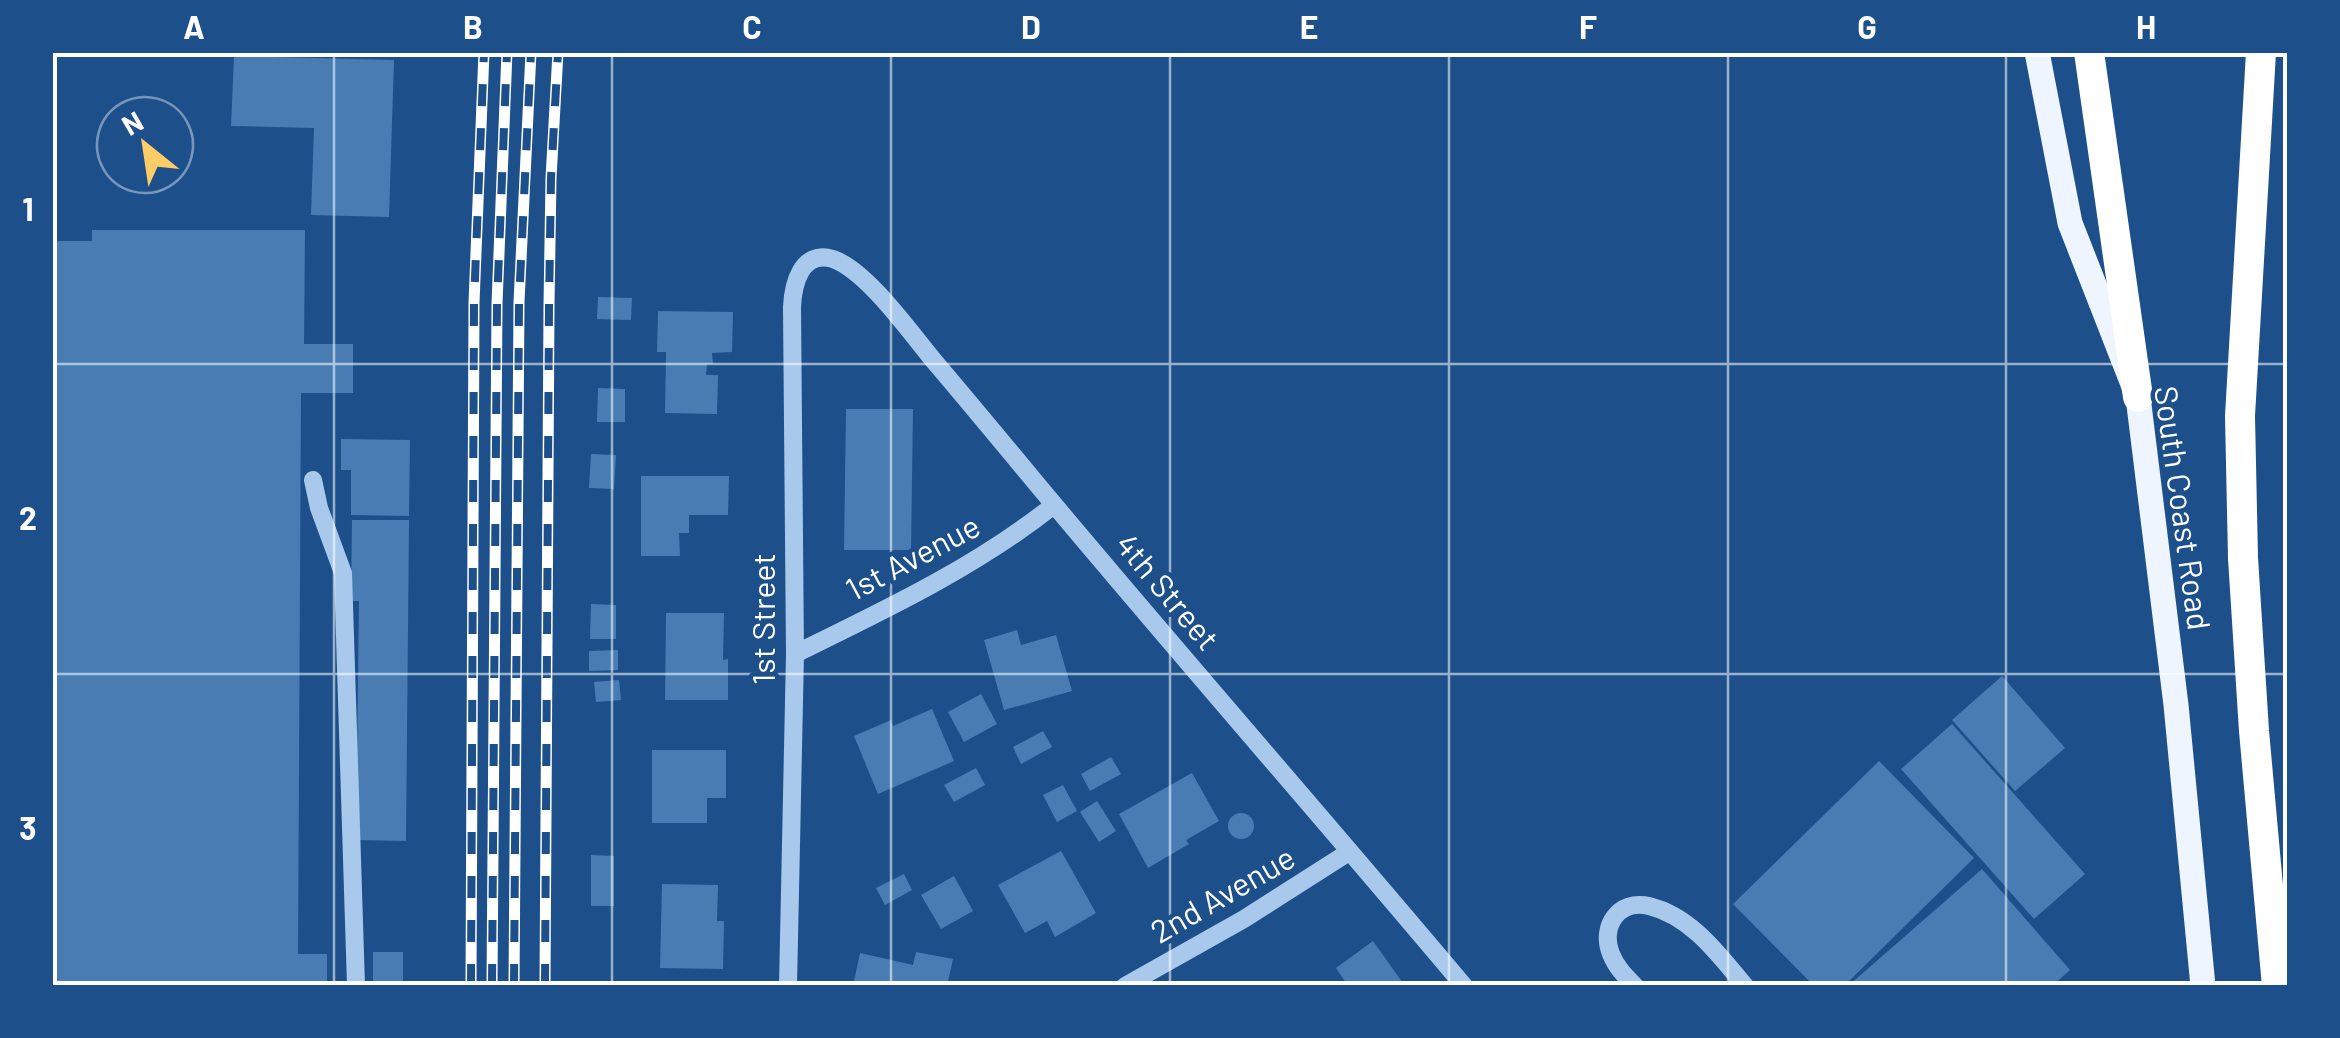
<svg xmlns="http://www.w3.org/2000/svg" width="2340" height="1038" font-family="Barlow,sans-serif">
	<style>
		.building { fill: #4a7cb4 }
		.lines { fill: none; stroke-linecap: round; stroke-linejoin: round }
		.minor { stroke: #a8c9ec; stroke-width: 18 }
		.major { stroke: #eef5ff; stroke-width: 25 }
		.highway { stroke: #fff; stroke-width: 30 }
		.rail-casing { stroke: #fff; stroke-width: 11 }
		.rail { stroke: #1d508b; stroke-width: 8; stroke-dasharray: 22; stroke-linecap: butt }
		.grid { fill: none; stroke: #fff; stroke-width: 2.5; stroke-opacity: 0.55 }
		.labels { text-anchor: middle; stroke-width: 9; stroke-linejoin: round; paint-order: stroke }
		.street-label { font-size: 32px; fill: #fff; stroke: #1d508b }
		.neatline { fill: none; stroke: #fff; stroke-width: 4 }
		.grid-label { font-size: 32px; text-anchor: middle; font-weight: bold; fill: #fff }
	</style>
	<rect width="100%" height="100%" fill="#1d508b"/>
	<!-- building -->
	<path class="building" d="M234,56L394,60L389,217L311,215L314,128L231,126Z
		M92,230H305L304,344H353V393H301L298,954H327V986H52V241H92Z
		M598,297L632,298L631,320L597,319Z
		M658,311L733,312L732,352L712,353L713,364H707L706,375H718L717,414L665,413L666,352H657Z
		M598,388L625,389V422H597Z
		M846,409H913L911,550H844Z
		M341,439L410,440L409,516L351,515V470H341Z
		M591,454L616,455L614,489L589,488Z
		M641,476H729L728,515H689V533H679L680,556H641Z
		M352,520H409L406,841L356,840L359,601H351Z
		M591,604L616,605V639H590Z
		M666,613H724L723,660L728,659V700H665Z
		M1017,630L1021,645L1056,635L1072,691L1004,710L984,640Z
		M618,650V670L589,671V651Z
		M2002,676L2065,748L2015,791L1952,720Z
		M619,680L621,700L596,702L594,682Z
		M981,694L997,724L964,742L948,712Z
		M932,709L954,761L878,794L854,736L891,720L893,726Z
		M1952,724L2085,874L2034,919L1901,769Z
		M1043,731L1052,747L1021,764L1013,747Z
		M652,750H726V798H707V823H652Z
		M1111,757L1121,774L1090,791L1081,774Z
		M1879,761L1974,858L1844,986H1814L1733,904Z
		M976,768L985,785L954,802L944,785Z
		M1192,773L1219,821L1186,840L1189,844L1148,868L1119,814Z
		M1063,785L1077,811L1057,822L1043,795Z
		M1097,801L1116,831L1099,842L1080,812Z
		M1228 826a13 13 0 1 1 26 0a13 13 0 1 1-26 0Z
		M1061,851L1096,913L1055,937L1047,921L1025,933L998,885Z
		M591,855L614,856V906H591Z
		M1982,869L2070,970L2052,986H1848Z
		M904,874L912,890L885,905L876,888Z
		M954,876L973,911L941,929L921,895Z
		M662,884L718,885L717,921H724L723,969L660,968Z
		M1373,941L1405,986H1348L1336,968Z
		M373,952H403V986H373Z
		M916,952L953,959L947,986H853L860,953L913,965Z"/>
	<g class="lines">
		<!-- minor -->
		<path class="minor" d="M313,480L319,508L343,573L356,986
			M795,654C885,610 976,567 1054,505
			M788,986L795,654L792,307C793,285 801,249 833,259C867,271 910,332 934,361C968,401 1002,442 1036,483C1177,652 1322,817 1464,986
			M1125,986L1244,919L1349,852
			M1635,986C1625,976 1616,967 1611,954C1600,927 1618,899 1649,906C1691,916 1719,955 1745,986"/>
		<!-- major -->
		<path class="major" d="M2037,52L2070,223L2138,397L2176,705L2203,986"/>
		<!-- highway -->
		<path class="highway" d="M2089,52L2138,397
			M2261,52L2240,416L2243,558L2254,731L2277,986"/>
		<defs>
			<path id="rail" d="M471,986L474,303L484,52
				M492,986L497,304L507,52
				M514,986L519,302L531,52
				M545,986L549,306L551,178L558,52"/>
		</defs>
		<!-- rail casing -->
		<use href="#rail" class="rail-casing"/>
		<!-- rail -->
		<use href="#rail" class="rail"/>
	</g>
	<!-- grid -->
	<path class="grid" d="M334,52V986M612,52V986M891,52V986M1170,52V986M1449,52V986M1728,52V986M2006,52V986M52,364H2288M52,674H2288"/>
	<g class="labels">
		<!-- street labels -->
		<g class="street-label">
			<text transform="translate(2182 508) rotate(82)" y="11">South Coast Road</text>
			<text transform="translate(913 558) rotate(-28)" y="11">1st Avenue</text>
			<text transform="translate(1167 592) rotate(50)" y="11">4th Street</text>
			<text transform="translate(764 619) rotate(-90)" y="11">1st Street</text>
			<text transform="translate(1223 895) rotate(-30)" y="11">2nd Avenue</text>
		</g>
	</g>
	<!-- border -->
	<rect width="2340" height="1038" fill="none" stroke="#1d508b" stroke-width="110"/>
	<!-- north arrow -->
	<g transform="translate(145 145) rotate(330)"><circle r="48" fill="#1d508b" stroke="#7796b9" stroke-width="2.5"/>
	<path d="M0-8L18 38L0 25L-18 38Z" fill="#fccc67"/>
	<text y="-15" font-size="28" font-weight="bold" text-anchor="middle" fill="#ffffff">N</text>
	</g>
	<rect x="55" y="55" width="2230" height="928" class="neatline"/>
	<g class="grid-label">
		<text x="194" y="39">A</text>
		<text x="473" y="39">B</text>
		<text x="752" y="39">C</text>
		<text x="1031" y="39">D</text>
		<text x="1309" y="39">E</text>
		<text x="1588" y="39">F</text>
		<text x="1867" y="39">G</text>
		<text x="2146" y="39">H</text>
		<text x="28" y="221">1</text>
		<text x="28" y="530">2</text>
		<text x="28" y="840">3</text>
	</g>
</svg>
